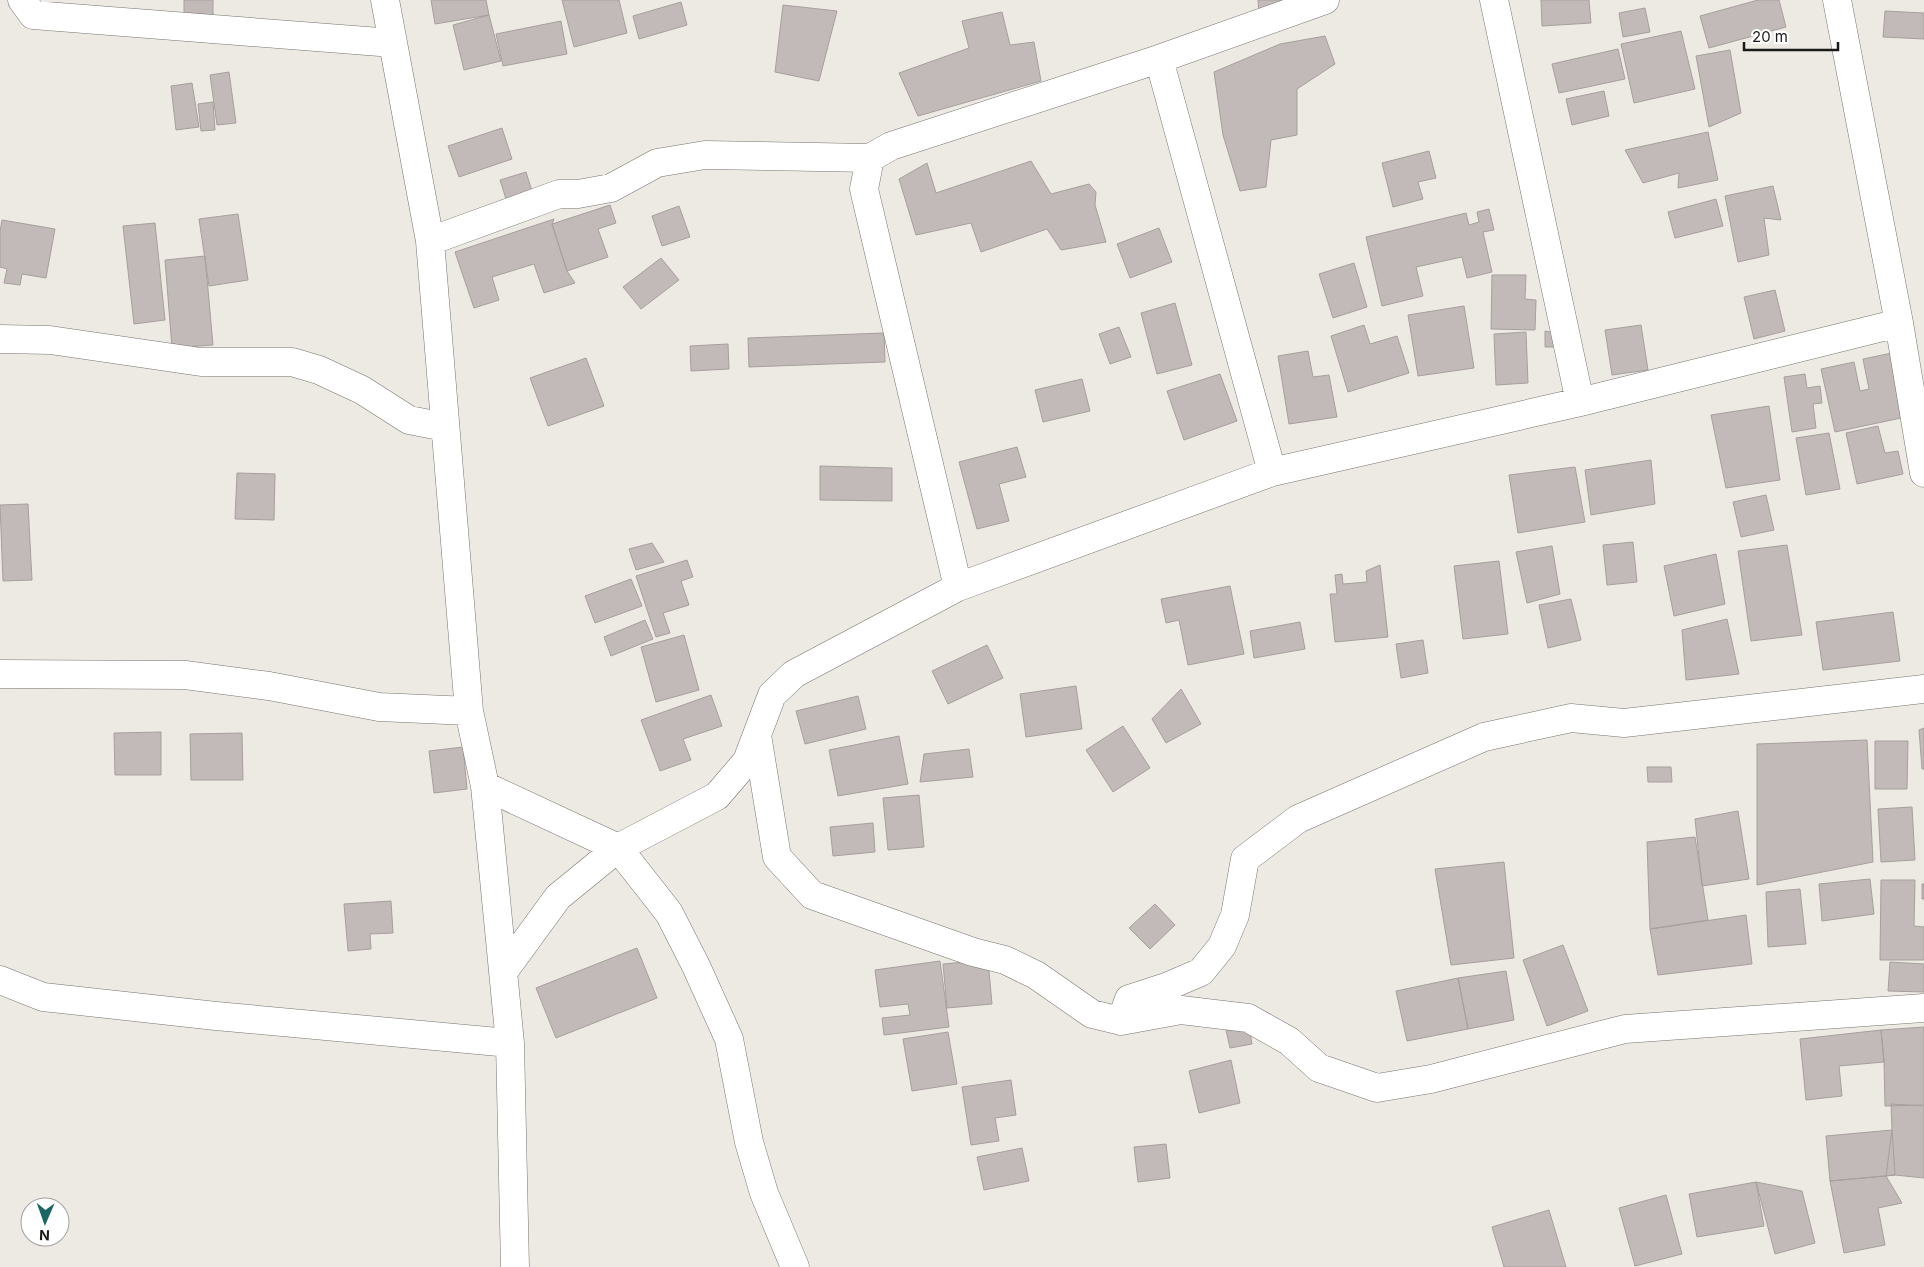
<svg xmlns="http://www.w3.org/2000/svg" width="1924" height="1267" font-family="Inter,sans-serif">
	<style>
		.building { fill: #c2bab8; stroke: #a79f9d }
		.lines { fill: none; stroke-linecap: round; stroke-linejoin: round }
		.street-casing { stroke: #76756f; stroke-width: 29 }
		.street { stroke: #fff; stroke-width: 28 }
	</style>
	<rect width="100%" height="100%" fill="#eceae3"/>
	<!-- building -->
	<path class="building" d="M184,0H213V16L184,15Z
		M431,0H486L489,15L435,24Z
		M562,0H619L627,33L574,47Z
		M1258,0H1297L1259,14Z
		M1541,0H1589L1591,23L1542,26Z
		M1758,0H1779L1786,27L1709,48L1700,16Z
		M681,2L687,25L639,39L633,16Z
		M783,5L837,11L819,81L775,72Z
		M1645,8L1650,32L1623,37L1619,13Z
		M1885,11L1924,13V39L1883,37Z
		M1002,12L1010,45L1034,42L1041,81L918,116L899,73L969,48L962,21Z
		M489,15L501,61L464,70L453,25Z
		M561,21L567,54L503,66L496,34Z
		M1681,31L1695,89L1634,103L1621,44Z
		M1325,36L1335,64L1297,89V135L1271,140L1266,187L1240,191L1223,135L1214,72L1280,44Z
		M1618,49L1625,79L1559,93L1552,64Z
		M1730,50L1741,113L1709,127L1696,56Z
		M229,72L236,123L217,125L210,75Z
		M192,83L199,127L176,130L171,86Z
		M1604,91L1609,116L1572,125L1566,99Z
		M213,102L215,130L201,131L198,104Z
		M502,128L512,159L459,177L448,146Z
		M1708,132L1718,180L1678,188L1679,173L1643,183L1625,150Z
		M1429,151L1436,178L1418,182L1423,199L1393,207L1382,163Z
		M1031,161L1051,194L1089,184L1096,192L1095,205L1106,242L1061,250L1047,229L981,252L971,223L916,235L899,179L927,163L936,193Z
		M526,172L532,191L506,199L500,180Z
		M1773,186L1781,220L1764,218L1769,255L1738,262L1725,196Z
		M1716,199L1723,226L1675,238L1668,212Z
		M610,205L616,223L598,229L608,257L567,271L552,224Z
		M679,206L690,237L662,246L652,216Z
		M1489,209L1494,230L1483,232L1492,272L1467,278L1462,257L1416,267L1423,296L1382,306L1366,237L1466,213L1469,225L1479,222L1477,212Z
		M238,214L248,280L209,286L199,219Z
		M554,219L552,224L567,271L575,283L544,293L534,264L492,277L499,300L474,308L455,252Z
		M2,220L55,229L46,278L22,274L20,285L4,283L7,269L0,267V232Z
		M155,223L165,320L134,324L123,226Z
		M1159,228L1172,262L1130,278L1117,244Z
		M205,256L213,345L172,348L165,260Z
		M661,258L679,280L641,309L623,287Z
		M1354,263L1367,307L1333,318L1319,274Z
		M1492,275H1526L1525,299L1536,300L1535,330L1491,329Z
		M1775,290L1785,331L1754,339L1744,297Z
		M1175,303L1192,365L1157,374L1141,313Z
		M1464,306L1474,368L1418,376L1408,315Z
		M1364,325L1370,344L1397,336L1409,373L1348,392L1331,336Z
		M1641,325L1648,370L1612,375L1605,330Z
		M1119,327L1131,357L1110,364L1099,334Z
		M1545,331L1557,333V347H1545Z
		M1526,332L1528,383L1496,385L1494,334Z
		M884,333L885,362L749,367L748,338Z
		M728,344L729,369L691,371L690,346Z
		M1308,351L1313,377L1329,375L1337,417L1289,424L1278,356Z
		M1892,353L1906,417L1835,432L1821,369L1854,362L1860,391L1869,389L1863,359Z
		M586,358L604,406L548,426L530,378Z
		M1220,374L1237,421L1184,440L1167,391Z
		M1805,374L1807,388L1820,386L1822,403L1813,404L1816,428L1792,432L1784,377Z
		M1082,379L1090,411L1043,422L1035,390Z
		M1769,406L1780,480L1726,488L1711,415Z
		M1878,426L1885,453L1898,451L1903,474L1857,484L1846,433Z
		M1829,433L1840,489L1806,495L1796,438Z
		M1017,447L1026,477L999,484L1009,521L977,529L959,462Z
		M1651,460L1655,504L1591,515L1585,470Z
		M820,466L892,468V501L820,500Z
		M1575,467L1585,522L1518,533L1509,475Z
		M237,473L275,474L274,520L235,519Z
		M1766,495L1774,530L1741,537L1733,502Z
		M28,504L32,580L3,581L0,505Z
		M1633,542L1637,582L1607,585L1603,545Z
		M652,543L664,562L636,570L629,549Z
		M1787,545L1802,635L1751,641L1738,551Z
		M1552,546L1560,594L1527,603L1516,552Z
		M1716,554L1725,604L1674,616L1664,566Z
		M687,560L693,577L681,581L689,605L663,613L670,633L656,637L636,576Z
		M1499,561L1508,634L1463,639L1454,566Z
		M1380,565L1388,637L1335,642L1330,594H1337L1335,575L1342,574L1343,584L1367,582L1366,571Z
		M631,579L642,606L595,623L585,596Z
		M1230,586L1244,654L1188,665L1179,620L1166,623L1161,599Z
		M1571,599L1581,640L1548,648L1539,605Z
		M1893,612L1900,661L1823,670L1816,622Z
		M1727,619L1739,674L1686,680L1682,630Z
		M645,620L653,639L611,656L604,637Z
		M1300,622L1305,649L1254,658L1250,631Z
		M684,635L699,690L656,702L641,647Z
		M1423,640L1428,673L1401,678L1396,644Z
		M987,645L1003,678L948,704L932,671Z
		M1076,686L1082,729L1026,737L1020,694Z
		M1181,689L1201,724L1166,743L1152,719Z
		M711,695L722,726L683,739L691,760L660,771L641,720Z
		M858,696L866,729L805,744L796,711Z
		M1123,726L1150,768L1113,792L1086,750Z
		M1924,728V769H1922L1919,730Z
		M161,732V775H115L114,733Z
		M242,733L243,780H191L190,734Z
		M899,736L908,784L838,796L829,750Z
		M1867,740L1873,862L1757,885V744Z
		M1875,741H1908L1907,789H1875Z
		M463,747L467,789L434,793L429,751Z
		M969,749L973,777L920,782L924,754Z
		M1647,767H1671L1672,782H1648Z
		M919,795L924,847L888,850L883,798Z
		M1912,807L1915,860L1881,862L1878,809Z
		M1738,811L1749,879L1702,886L1695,819Z
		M873,823L875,852L833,856L830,827Z
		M1695,837L1708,920L1650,929L1647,842Z
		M1504,862L1514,958L1451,965L1435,869Z
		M1870,879L1874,914L1822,921L1819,884Z
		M1881,880H1915L1914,926L1924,927V960H1880Z
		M1922,884H1924V899H1922Z
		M1800,889L1806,944L1768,947L1766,892Z
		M391,901L393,933L370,934L371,949L348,951L344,904Z
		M1155,904L1175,925L1150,949L1129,928Z
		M1746,915L1752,964L1658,975L1650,929Z
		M1563,945L1588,1011L1547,1026L1523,960Z
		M637,948L657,998L556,1038L536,988Z
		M988,960L992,1004L947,1008L943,964Z
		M940,961L949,1027L884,1035L882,1018L910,1015L908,1004L880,1007L875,970Z
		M1890,962L1924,964V992L1888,991Z
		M1506,971L1514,1020L1468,1029L1458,978Z
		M1458,978L1468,1029L1407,1041L1396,991Z
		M1249,1027L1252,1044L1230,1048L1226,1030Z
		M1924,1027V1105L1885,1106L1884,1062L1881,1030Z
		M1881,1030L1884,1062L1839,1066L1842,1096L1806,1100L1800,1039Z
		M948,1032L957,1084L912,1091L903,1039Z
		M1231,1060L1240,1103L1199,1113L1189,1071Z
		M1011,1080L1016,1115L995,1118L999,1141L971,1145L962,1087Z
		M1891,1104L1924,1106V1178L1895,1175L1886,1176L1892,1130Z
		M1892,1130L1895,1175L1830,1181L1826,1136Z
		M1166,1144L1170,1178L1138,1182L1134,1147Z
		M1022,1148L1029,1181L984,1190L977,1157Z
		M1886,1176L1902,1203L1878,1208L1885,1245L1844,1253L1830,1181Z
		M1756,1182L1764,1226L1697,1237L1689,1194Z
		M1756,1182L1802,1191L1815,1243L1775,1254Z
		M1666,1195L1682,1254L1635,1266L1619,1208Z
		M1549,1210L1566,1267H1504L1492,1227Z"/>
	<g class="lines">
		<defs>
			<path id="street" d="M22,0L33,15L393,43
				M385,0L430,241L469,711L485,786L510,1043L515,1267
				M1494,0L1580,402
				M1837,0L1899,323L1924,473
				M1159,59L1272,472
				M870,158L864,189L958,587
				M430,241L559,194H578L611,188L657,163L705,155L870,158L891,146L1159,59L1325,0
				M0,339L50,340L201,362H292L319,370L362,390L409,420L445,427
				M0,674L185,675L269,686L379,707L469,711
				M757,735L777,857L812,895L973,952L1005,960L1036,975L1092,1014L1121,1021L1181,1010L1248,1018L1289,1041L1319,1068L1377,1088L1431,1079L1625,1029L1924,1008
				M485,786L618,848L669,913L696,966L729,1039L749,1142L764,1193L795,1267
				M504,971L558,897L618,848L717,796L747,761L772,695L794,674L958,587L1272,472L1580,402L1899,323
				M0,980L43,997L216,1016L510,1043
				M1121,1021L1129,999L1166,987L1201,972L1222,946L1235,915L1245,859L1298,819L1484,737L1571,718L1624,723L1924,689"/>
		</defs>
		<!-- street casing -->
		<use href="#street" class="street-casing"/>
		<!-- street -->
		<use href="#street" class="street"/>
	</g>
	<!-- north arrow -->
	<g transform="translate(45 1222) rotate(182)"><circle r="24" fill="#ffffff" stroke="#a3a3a2"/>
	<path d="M0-4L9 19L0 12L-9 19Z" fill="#196664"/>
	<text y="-8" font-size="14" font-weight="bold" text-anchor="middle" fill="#1a1a17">N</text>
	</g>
	<!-- scale -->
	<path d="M1744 42v8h94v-8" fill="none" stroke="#1a1a17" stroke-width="2.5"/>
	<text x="1752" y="42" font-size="15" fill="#1a1a17" stroke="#ffffff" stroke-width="4" paint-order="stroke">20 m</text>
</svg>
